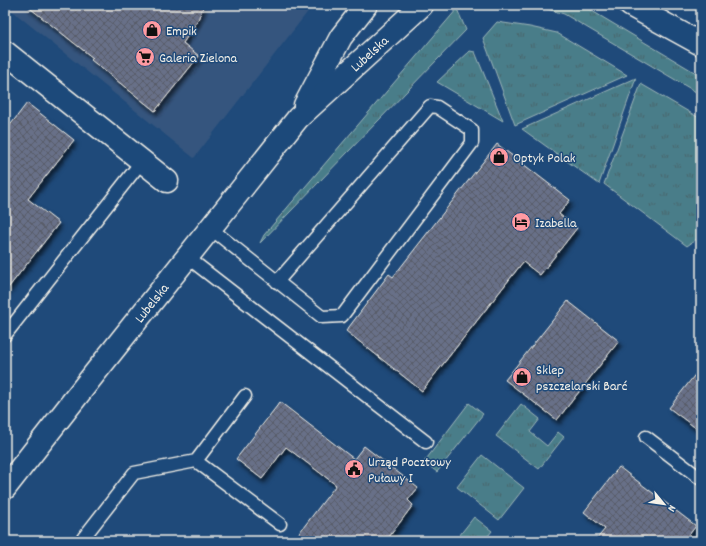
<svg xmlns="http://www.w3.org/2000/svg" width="706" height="546" font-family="Dekko,sans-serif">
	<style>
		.built { fill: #35557e }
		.grass { fill: url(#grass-tufts); stroke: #9fb7b8 }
		.building { fill: url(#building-cross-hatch); stroke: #f4f1e8; filter: url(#shadow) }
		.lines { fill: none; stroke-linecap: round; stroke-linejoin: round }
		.service-casing { stroke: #f4f1e8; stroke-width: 15 }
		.minor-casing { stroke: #f4f1e8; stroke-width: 25 }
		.secondary-casing { stroke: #f4f1e8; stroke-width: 25 }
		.service { stroke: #1f4a7a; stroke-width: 12 }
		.minor { stroke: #1f4a7a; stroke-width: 22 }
		.secondary { stroke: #1f4a7a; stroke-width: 22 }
		.labels { text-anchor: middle; stroke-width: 3; stroke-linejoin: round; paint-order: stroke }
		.poi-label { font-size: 14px; fill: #f4f1e8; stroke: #1f4a7a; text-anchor: start }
		.street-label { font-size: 14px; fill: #f4f1e8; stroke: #1f4a7a }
	</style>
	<defs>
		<pattern id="grass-tufts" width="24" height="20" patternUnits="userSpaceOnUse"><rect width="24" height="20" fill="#4a7d89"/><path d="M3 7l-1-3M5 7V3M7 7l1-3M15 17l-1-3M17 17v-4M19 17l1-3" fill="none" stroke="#4a656b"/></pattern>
		<pattern id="building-cross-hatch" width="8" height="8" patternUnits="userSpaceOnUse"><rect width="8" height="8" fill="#677088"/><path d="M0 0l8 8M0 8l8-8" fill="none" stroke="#585c67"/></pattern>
		<filter id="shadow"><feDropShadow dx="2.5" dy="4.5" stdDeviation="2" flood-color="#0009"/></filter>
	</defs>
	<rect width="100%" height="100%" fill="#1f4a7a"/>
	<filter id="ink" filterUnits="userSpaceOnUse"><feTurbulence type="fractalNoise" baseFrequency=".025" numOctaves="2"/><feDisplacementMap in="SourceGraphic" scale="8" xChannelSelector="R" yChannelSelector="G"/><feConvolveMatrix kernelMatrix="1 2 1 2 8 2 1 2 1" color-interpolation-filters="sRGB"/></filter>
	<g filter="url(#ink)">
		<!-- built -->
		<path class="built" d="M5,5H313L194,158Z"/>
		<!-- grass -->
		<path class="grass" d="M534,5H582L701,76V95L564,14Z
			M457,9L466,30L260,243L264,235Z
			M497,22L530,27L557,33L627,75L515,125L483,38Z
			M470,51L475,52L503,121L437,82Z
			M636,78L599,184L522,129Z
			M641,84L701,119V236L687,246L604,184Z
			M469,403L483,414L437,472L424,462Z
			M521,404L540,419L530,432L547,446L558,432L564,437L539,469L496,436Z
			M482,455L524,488L499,520L457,487Z
			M474,517L492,531L484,541H455Z"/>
		<!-- building -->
		<path class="building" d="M26,5H204L197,22L183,43L199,56L155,111L91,60L93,58Z
			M27,103L74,140L28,199L59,223L5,292V132Z
			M497,144L570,200L559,214L577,228L540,275L523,262L422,391L346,331L389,274L393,277Z
			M568,301L619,341L557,420L505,380Z
			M701,367V432L669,408Z
			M280,402L354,459L364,446L418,488L408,500L413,505L386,541H293L336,485L286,447L262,479L236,459Z
			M619,467L696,526L684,541H595L605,529L584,512Z"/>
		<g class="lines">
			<defs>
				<path id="service" d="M210,228L322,317L342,316L472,143V130L437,107L430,106L277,282
					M187,257L426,442
					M5,335L142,161
					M646,437L701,479
					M196,461L245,396
					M81,541L134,473L196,461L280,524"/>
				<path id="minor" d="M5,52L167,181"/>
				<g id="secondary">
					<path d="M630,5L701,44"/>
					<path d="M305,105L341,37L366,5"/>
					<path id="s1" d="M5,488L95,373L298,118L422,5"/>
				</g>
			</defs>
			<!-- service casing -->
			<use href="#service" class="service-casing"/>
			<!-- minor casing -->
			<use href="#minor" class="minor-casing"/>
			<!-- secondary casing -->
			<use href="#secondary" class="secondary-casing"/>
			<!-- service -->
			<use href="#service" class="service"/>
			<!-- minor -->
			<use href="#minor" class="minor"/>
			<!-- secondary -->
			<use href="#secondary" class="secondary"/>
		</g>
	</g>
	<!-- icons -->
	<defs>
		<symbol id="shop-disc" viewBox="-11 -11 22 22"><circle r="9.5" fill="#ff9aa2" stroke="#1f4a7a"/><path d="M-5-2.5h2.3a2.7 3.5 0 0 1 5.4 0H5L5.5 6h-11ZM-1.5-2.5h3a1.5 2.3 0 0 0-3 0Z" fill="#111"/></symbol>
		<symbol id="supermarket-disc" viewBox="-11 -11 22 22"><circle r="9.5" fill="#ff9aa2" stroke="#1f4a7a"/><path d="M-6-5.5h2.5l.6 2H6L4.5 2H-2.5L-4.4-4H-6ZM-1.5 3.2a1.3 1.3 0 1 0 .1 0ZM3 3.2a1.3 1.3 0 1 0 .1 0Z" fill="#111"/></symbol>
		<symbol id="hotel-disc" viewBox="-11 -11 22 22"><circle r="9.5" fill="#ff9aa2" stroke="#1f4a7a"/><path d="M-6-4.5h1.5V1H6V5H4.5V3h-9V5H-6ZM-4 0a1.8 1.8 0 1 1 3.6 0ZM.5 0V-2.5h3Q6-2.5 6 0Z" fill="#111"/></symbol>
		<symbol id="civic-disc" viewBox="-11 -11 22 22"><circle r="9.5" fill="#ff9aa2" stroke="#1f4a7a"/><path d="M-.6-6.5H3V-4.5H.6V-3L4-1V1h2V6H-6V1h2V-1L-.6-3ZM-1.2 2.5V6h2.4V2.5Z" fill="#111"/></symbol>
	</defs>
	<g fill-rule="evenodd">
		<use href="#shop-disc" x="141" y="19" width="22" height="22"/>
		<use href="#supermarket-disc" x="134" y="46" width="22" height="22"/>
		<use href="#shop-disc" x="488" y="146" width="22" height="22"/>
		<use href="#hotel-disc" x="510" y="211" width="22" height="22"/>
		<use href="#shop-disc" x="511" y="366" width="22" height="22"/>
		<use href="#civic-disc" x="343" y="458" width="22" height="22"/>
	</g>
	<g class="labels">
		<!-- poi labels -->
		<g class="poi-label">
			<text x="166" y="35">Empik</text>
			<text x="159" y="62">Galeria Zielona</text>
			<text x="513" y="162">Optyk Polak</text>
			<text x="535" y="227">Izabella</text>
			<text x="536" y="374">Sklep<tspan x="536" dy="16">pszczelarski Barć</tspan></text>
			<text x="368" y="466">Urząd Pocztowy<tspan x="368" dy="16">Puławy I</tspan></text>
		</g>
		<!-- street labels -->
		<g class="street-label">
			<text dy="5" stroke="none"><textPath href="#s1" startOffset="568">Lubelska</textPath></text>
			<text dy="5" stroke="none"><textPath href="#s1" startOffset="236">Lubelska</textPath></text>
		</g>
	</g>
	<!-- margin -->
	<rect width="706" height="546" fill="none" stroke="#1f4a7a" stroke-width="20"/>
	<rect x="10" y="10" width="686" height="526" fill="none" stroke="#f4f1e8" stroke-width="1.5" filter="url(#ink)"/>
	<!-- north arrow -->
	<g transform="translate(664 504) rotate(119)" stroke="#1f4a7a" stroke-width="3" paint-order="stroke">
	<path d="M0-3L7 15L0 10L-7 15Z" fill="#f4f1e8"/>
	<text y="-6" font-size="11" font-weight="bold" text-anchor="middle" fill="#f4f1e8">N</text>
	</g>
</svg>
